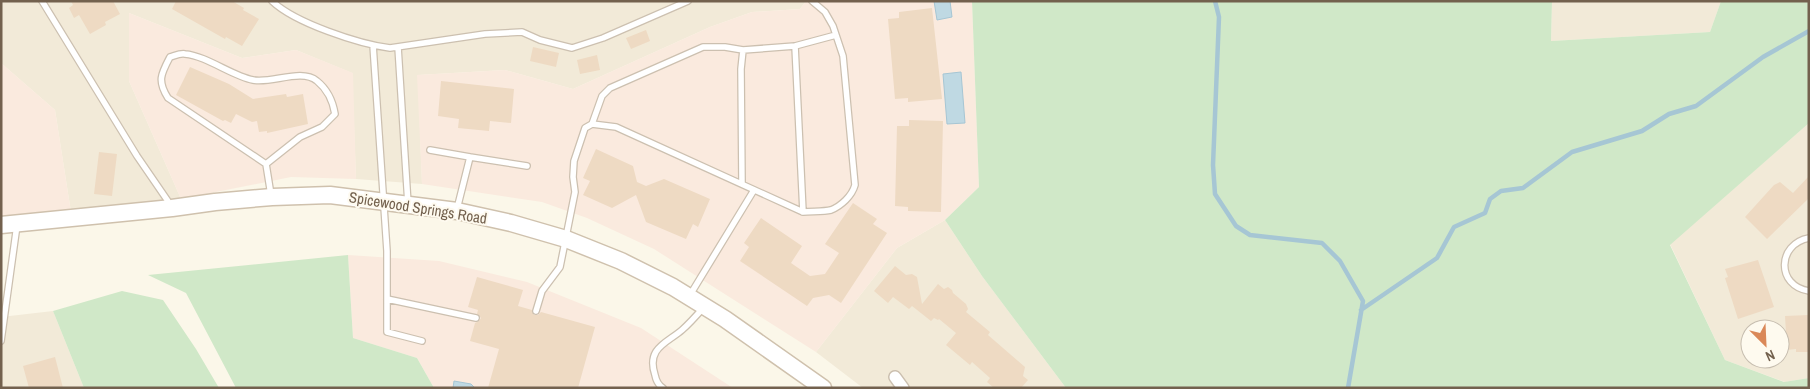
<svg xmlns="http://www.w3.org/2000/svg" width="1810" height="389" font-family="'Archivo Narrow',sans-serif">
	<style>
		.residential { fill: #f2ead8; fill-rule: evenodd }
		.commercial { fill: #faeade }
		.green { fill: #d0e8c8 }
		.water { fill: #bfd9e3; stroke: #a6c6d4 }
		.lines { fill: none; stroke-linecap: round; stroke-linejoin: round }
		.stream { stroke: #a6c6d4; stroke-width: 4.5 }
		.building { fill: #eedac3 }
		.lane-casing { stroke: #ccc0b0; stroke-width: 8 }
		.street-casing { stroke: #ccc0b0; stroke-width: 14 }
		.secondary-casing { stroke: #cfc1ad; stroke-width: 19 }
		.lane { stroke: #fff; stroke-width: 5.5 }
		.street { stroke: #fff; stroke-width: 11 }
		.secondary { stroke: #fff; stroke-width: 16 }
		.labels { text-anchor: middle; stroke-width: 4; stroke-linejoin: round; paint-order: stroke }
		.street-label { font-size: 15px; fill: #73614e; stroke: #fefaef }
	</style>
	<rect width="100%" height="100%" fill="#fbf7e9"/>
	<!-- residential -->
	<path class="residential" d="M1,1H806L800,9L752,12L710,27L573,89L505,70L418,75L422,184L356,179L352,73L296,50L242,58L129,13V81L181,199L73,225L55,110L1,63Z
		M1552,1H1721L1710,32L1551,41Z
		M1809,123V378L1785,382L1725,360L1670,244ZM1750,329H1780V359H1750Z
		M945,220L982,276L1066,388H863L816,352L897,248Z
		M53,311L84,388H1V317Z"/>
	<!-- commercial -->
	<path class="commercial" d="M806,1H972L979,187L945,220L897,248L816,352L654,249L587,218L542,202L422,184L417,75L505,70L573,89L710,27L752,12L800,9Z
		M129,13L242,58L296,50L353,73L356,179L291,177L181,199L129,81Z
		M1,63L55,110L73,225L1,229Z
		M348,255L439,261L527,282L641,328L733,388H434L417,358L353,338Z"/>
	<!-- green -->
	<path class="green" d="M972,1H1552L1551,41L1710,32L1721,1H1809V123L1670,245L1725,360L1784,382L1809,378V388H1066L982,276L945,220L979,187Z
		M348,255L353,338L417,358L434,388H236L186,293L148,275Z
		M122,291L163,300L196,349L219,388H84L53,311Z"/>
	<!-- water -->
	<path class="water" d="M934,1H950L952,17L937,20Z
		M961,72L965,123L947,124L943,74Z
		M454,381L471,384L475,388H453Z"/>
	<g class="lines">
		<!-- stream -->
		<path class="stream" d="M1215,1L1219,17L1213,165L1215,194L1236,226L1250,235L1322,243L1340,261L1363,301L1348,388
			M1361,310L1437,258L1454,227L1485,213L1490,199L1501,191L1523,188L1572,152L1642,131L1669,114L1696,106L1763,57L1809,31"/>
	</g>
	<!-- building -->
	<path class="building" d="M71,1H113L120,14L105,22L106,25L90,34L79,15L74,18L69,8L73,5Z
		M176,1H232L244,8L243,10L259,19L242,46L226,37L225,39L172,9Z
		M932,8L942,99L908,102V98L895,99L888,19L899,18V12Z
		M646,30L650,41L631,49L626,38Z
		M533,47L559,53L556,67L530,61Z
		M597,55L600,70L580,74L577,60Z
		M190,67L229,84L253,99L286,94L287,97L303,94L308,124L267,133V131L259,132L257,121L252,122L236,114L231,123L225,120L223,121L176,95Z
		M441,81L514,89L511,123L490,121L489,131L458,128L459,119L438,116Z
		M909,120L943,121L941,212L908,211V207L895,206L897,126H909Z
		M596,149L633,166L637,182L646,186L664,179L710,199L698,227L693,224L686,239L646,222L636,195L612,208L583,195L590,181L583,178Z
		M99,152L117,154L112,196L94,194Z
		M1809,176V198L1767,239L1745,217L1774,185L1780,182L1793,193Z
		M853,203L877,219L873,224L887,233L841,303L829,295L813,298L807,306L740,261L749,247L744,243L761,218L802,246L791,263L810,276L825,274L839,253L825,244Z
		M1758,260L1774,307L1738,319L1725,278L1728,277L1725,269Z
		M895,266L906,275L912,274L917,277L922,304L938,284L944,289L948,287L952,290L953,293L966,304L968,309L966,312L990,332L988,335L1025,367L1023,376L1028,380L1021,388H994L987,382L990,378L972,362L970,365L946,345L956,333L939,319L938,320L934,318L931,321L912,306L909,309L893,297L888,303L874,291Z
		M477,277L523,290L518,306L532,310L534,315H538L541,312L595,327L578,388H488L499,349L470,341L475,323L479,321L481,318L477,314L478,310L468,307Z
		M1809,315V352H1796V349L1787,350L1785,316Z
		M55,357L63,388H29L23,366Z"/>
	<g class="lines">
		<defs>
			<path id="lane" d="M42,1L137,156L172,207
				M272,1C295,23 359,44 390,48L485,34L522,32L540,40L572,48L603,38L688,1
				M373,45L387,251V332L422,341
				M795,46L803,212
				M398,47L408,204
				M592,124L602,96L610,88L703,47H725L743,50
				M430,150L470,157L457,209
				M470,157L527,166
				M266,164L300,137L322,127L335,114C333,102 327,89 317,81C302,68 271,84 253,80C232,76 207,56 185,54C180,53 174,56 170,57C161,74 157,81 168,98L266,164L271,195
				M742,184L741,69L743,50L795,46L836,35
				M1809,238C1777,244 1776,286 1809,291
				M690,295L754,190
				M387,299L476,318
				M536,311L542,291L560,267L575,192L573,177L574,161L585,128L592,124L616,127L803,212C811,211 823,212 831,210C841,206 852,196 855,185L843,56L833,26L825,12L812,1
				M1,341L17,225
				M663,388C658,385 656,380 655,375C646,348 667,343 682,330C690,323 697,315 704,307"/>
			<path id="street" d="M895,377L903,388"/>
			<path id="secondary" d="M1,225L172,208L215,202L272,197L330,195L457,211L511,223L566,239L621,261L673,287L725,319L823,388"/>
		</defs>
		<!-- lane casing -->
		<use href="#lane" class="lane-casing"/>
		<!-- street casing -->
		<use href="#street" class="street-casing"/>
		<!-- secondary casing -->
		<use href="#secondary" class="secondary-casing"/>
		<!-- lane -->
		<use href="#lane" class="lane"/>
		<!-- street -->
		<use href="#street" class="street"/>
		<!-- secondary -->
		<use href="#secondary" class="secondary"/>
	</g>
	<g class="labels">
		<!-- street labels -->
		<g class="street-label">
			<text transform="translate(418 208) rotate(9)" y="5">Spicewood Springs Road</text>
		</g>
	</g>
	<!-- border -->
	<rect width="1810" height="389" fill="none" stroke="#73614e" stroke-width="5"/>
	<!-- north arrow -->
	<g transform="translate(1765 344) rotate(156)"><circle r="24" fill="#fefaef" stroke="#c6bdaf"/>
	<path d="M0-4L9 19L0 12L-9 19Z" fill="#da8858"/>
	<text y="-8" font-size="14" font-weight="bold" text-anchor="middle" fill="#73614e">N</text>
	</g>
</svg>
